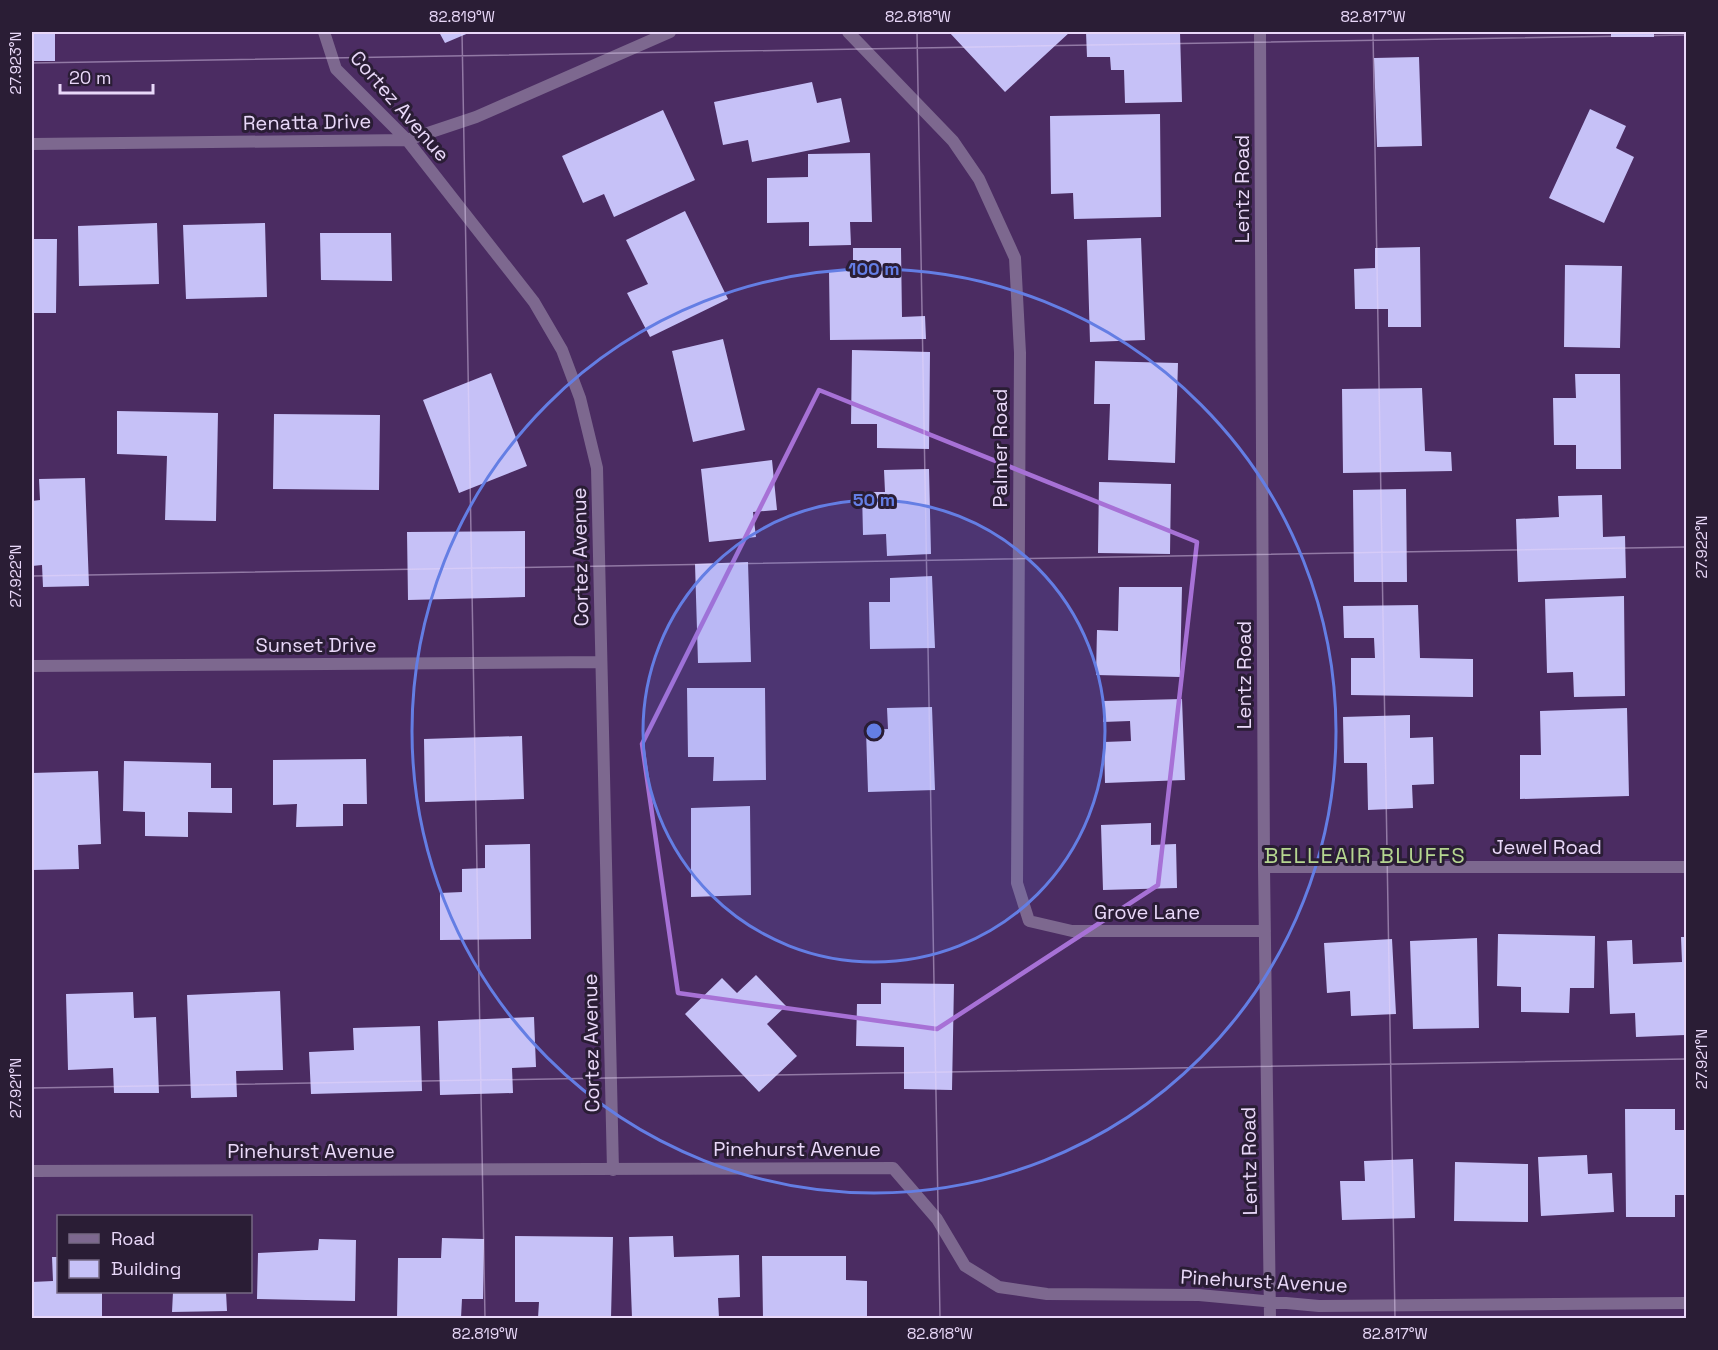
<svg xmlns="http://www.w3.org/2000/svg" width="1718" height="1350" font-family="'Space Grotesk',sans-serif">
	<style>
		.building { fill: #c6c1f7 }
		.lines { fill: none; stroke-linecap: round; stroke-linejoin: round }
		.minor { stroke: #7d688f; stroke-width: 12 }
		.marked { fill: none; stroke: #a771d6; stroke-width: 4.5; stroke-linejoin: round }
		.ticks { fill: none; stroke: #e9d8f9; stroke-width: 1.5; stroke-opacity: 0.45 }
		.ring { fill: none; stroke: #647ee4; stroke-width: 3 }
		.labels { text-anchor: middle; stroke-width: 6; stroke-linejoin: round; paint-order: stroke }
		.street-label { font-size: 20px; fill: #e9d8f9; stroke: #2a1d35 }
		.quarter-label { font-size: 22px; letter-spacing: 1.5px; fill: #b5d690; stroke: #2a1d35 }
		.centre { fill: #647ee4; stroke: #2a1d35; stroke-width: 3 }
		.ring-label { font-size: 18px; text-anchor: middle; font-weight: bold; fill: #647ee4; stroke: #2a1d35; stroke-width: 6; stroke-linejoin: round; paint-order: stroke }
		.neatline { fill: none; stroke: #e9d8f9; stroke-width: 2 }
		.ticks-label { font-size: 15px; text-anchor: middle; fill: #e9d8f9 }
	</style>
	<rect width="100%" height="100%" fill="#4b2c62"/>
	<!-- building -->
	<path class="building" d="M32,32H55V61H32Z
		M439,32H471L445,43Z
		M949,32H1070L1005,92Z
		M1086,32H1180L1182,102L1125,103L1124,70H1111L1110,57H1087Z
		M1611,32H1654V37H1611Z
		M1419,57L1422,146L1377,147L1374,58Z
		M812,82L817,103L841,98L850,142L752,162L748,140L723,145L714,102Z
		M1590,109L1626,126L1616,148L1634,157L1604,223L1549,198Z
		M663,110L695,180L614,217L604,194L583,203L562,156Z
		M1160,114L1161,217L1074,219L1073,193L1051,194L1050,116Z
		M870,153L872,222H850L851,245L809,246V222L767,223V178L808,177V154Z
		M685,211L728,299L650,337L627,293L648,284L626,240Z
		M157,223L159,284L79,286L78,226Z
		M265,223L267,297L186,299L183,225Z
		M320,233H391L392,281L321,280Z
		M1141,238L1145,340L1090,342L1087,240Z
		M32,239H57L56,313H32Z
		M1420,247L1421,327H1388V309H1355L1354,269L1375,268V248Z
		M853,248H901L902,317L925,316L926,339L830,340L829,271H853Z
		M1565,265L1622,266L1620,348L1564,347Z
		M723,339L745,430L693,442L672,351Z
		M852,350L930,352L929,449L877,448V424H851Z
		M1095,361L1178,363L1175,463L1108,460L1110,404H1094Z
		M491,373L527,466L459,493L423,400Z
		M1575,374H1620L1621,469H1576V445H1554L1553,398H1576Z
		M1422,388L1425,451L1451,452L1452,471L1343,473L1342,389Z
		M117,411L218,413L216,521L165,520L167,456L117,454Z
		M274,414L380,415L379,490L273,489Z
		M772,460L777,510L753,512L756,537L709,542L701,469Z
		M929,469L931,554L887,556L886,534L863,535L862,492H885L884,470Z
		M85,478L89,586L43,587L42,565L32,566V501L40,500L39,479Z
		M1099,482L1171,484L1170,554L1098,553Z
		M1406,489L1407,582H1354L1353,490Z
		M1602,495L1603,537L1625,536L1626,578L1518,582L1516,519L1559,517L1558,496Z
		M525,531V597L408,600L407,532Z
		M748,562L751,662L698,663L695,564Z
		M932,576L935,648L870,649L869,602H890V578Z
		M1119,587H1182L1180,677L1096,675L1097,630L1118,631Z
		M1624,596L1625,696L1574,697L1573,672L1547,673L1545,599Z
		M1418,605L1420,658L1473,659V697L1351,695V658H1375L1374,638H1344L1343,606Z
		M687,688H765L766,780L713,781L714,757H688Z
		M1182,699L1185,780L1105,783L1104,742L1131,741L1130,721L1103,722V701Z
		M932,707L935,790L868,792L866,730L888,729L887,708Z
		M1627,708L1629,796L1520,799V755H1541L1540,711Z
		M1410,715V738L1433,737L1434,784L1412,785L1413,808L1368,810L1367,763H1344L1343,717Z
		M522,736L524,799L425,802L424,739Z
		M366,759L367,804H343V826L296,827L297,804L273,805V760Z
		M124,761L211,763V788H232V813L188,812V837L145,836V812L123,811Z
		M98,771L101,844L78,845L79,869L32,870V773Z
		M750,806L751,895L691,897V808Z
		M1151,823V845L1176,844L1177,888L1103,890L1101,825Z
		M530,844L531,939L440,940V893L462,892V869L485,868V845Z
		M1498,934L1595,936L1594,988H1570L1569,1013L1521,1012V987L1497,986Z
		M1681,937H1686L1685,1035L1636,1037L1635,1013L1610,1014L1607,941L1632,940L1633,964L1682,962Z
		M1477,938L1479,1028L1413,1029L1410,941Z
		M1392,939L1396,1014L1351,1016L1350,991L1327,993L1324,943Z
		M756,975L786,1006L767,1024L797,1056L759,1092L685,1014L722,978L737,993Z
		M881,983L954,984L952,1090L904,1089V1047L856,1046L857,1004H881Z
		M280,991L283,1070L236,1071L237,1097L191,1098L187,995Z
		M133,992L134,1018L156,1017L159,1093H114L113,1068L68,1070L66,994Z
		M534,1017L536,1067L512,1068L513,1093L440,1095L438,1021Z
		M420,1026L422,1091L311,1094L309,1052L354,1050L353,1028Z
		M1625,1109H1675V1130H1686V1195H1675V1217H1626Z
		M1587,1155L1588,1174L1612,1173L1614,1212L1541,1216L1538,1157Z
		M1413,1159L1415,1218L1342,1220L1340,1181H1365L1364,1161Z
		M1455,1162L1528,1164V1222L1454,1221Z
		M515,1236L613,1237L611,1318H538L539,1302H515Z
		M673,1236L674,1257L739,1255L740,1297L718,1298L719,1318H632L629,1237Z
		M442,1238L484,1239L483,1299H462L461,1318H397L398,1258H441Z
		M319,1239L356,1240L355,1301L257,1299L258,1253L318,1250Z
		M762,1256H846V1280L867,1281V1318H763Z
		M52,1257H58V1292H102V1318H32V1282L53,1281Z
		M173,1292H226L227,1311L172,1312Z"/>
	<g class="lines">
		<!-- minor -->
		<path class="minor" d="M324,32L336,69L407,140L534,302L562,350L580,398L597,468L613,1170
			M848,32L953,141L979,179L1015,258L1020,353L1017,883L1029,921L1072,931H1265
			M1260,32L1264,867L1270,1318
			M32,144L407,140L476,117L670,32
			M32,666L601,662
			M1264,867H1686
			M32,1171L893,1168L937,1219L965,1266L999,1287L1047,1294L1199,1295L1319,1306L1686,1303"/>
	</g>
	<!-- marked area -->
	<path class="marked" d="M819,390L1197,542L1158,885L937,1029L678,993L642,744Z"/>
	<!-- ticks -->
	<path class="ticks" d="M462,32L485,1318M917,32L940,1318M1373,32L1395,1318M32,63L1686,35M32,576L1686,547M32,1088L1686,1059"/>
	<!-- distance rings -->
	<circle cx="874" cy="731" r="231" fill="#647ee4" fill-opacity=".12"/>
	<g class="ring">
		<circle cx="874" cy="731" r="231"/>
		<circle cx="874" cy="731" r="462"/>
	</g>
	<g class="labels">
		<!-- street labels -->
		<g class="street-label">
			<text transform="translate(400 106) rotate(49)" y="7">Cortez Avenue</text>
			<text transform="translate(307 122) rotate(-1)" y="7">Renatta Drive</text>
			<text transform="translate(1242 189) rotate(-90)" y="7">Lentz Road</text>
			<text transform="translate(1000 448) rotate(-90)" y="7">Palmer Road</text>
			<text transform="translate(580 557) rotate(-91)" y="7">Cortez Avenue</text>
			<text x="316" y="652">Sunset Drive</text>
			<text transform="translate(1244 675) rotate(-90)" y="7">Lentz Road</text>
			<text x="1547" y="854">Jewel Road</text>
			<text x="1147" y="919">Grove Lane</text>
			<text transform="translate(591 1043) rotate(-91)" y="7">Cortez Avenue</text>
			<text x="797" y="1156">Pinehurst Avenue</text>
			<text x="311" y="1158">Pinehurst Avenue</text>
			<text transform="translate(1249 1161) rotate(-91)" y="7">Lentz Road</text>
			<text transform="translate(1264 1281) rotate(3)" y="7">Pinehurst Avenue</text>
		</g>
		<!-- quarter labels -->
		<g class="quarter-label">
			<text x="1365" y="863">BELLEAIR BLUFFS</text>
		</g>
	</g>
	<circle cx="874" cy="731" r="9" class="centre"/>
	<g class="ring-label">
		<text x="874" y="275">100 m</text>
		<text x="874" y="506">50 m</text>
	</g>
	<!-- border -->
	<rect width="1718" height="1350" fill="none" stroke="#2a1d35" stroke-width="66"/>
	<!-- legend -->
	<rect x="57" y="1215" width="195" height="78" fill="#2a1d35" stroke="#766883" stroke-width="1.5"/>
	<rect x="69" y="1234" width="30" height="9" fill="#7d688f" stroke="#766883" stroke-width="1.5"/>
	<text x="111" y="1245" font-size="18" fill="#e9d8f9">Road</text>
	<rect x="69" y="1260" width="30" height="18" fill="#c6c1f7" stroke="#766883" stroke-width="1.5"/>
	<text x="111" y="1275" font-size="18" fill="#e9d8f9">Building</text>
	<!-- scale -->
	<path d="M60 84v9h93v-9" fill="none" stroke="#e9d8f9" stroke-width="3"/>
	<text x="69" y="84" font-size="18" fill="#e9d8f9" stroke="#2a1d35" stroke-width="4.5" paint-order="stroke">20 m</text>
	<rect x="33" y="33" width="1652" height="1284" class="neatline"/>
	<g class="ticks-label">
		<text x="462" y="22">82.819°W</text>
		<text x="918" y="22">82.818°W</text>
		<text x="1373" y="22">82.817°W</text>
		<text transform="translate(16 63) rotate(-90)" y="5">27.923°N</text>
		<text transform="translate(1702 547) rotate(-90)" y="5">27.922°N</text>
		<text transform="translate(16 576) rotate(-90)" y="5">27.922°N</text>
		<text transform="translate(1702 1059) rotate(-90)" y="5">27.921°N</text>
		<text transform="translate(16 1088) rotate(-90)" y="5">27.921°N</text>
		<text x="485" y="1339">82.819°W</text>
		<text x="940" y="1339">82.818°W</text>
		<text x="1395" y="1339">82.817°W</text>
	</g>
</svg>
